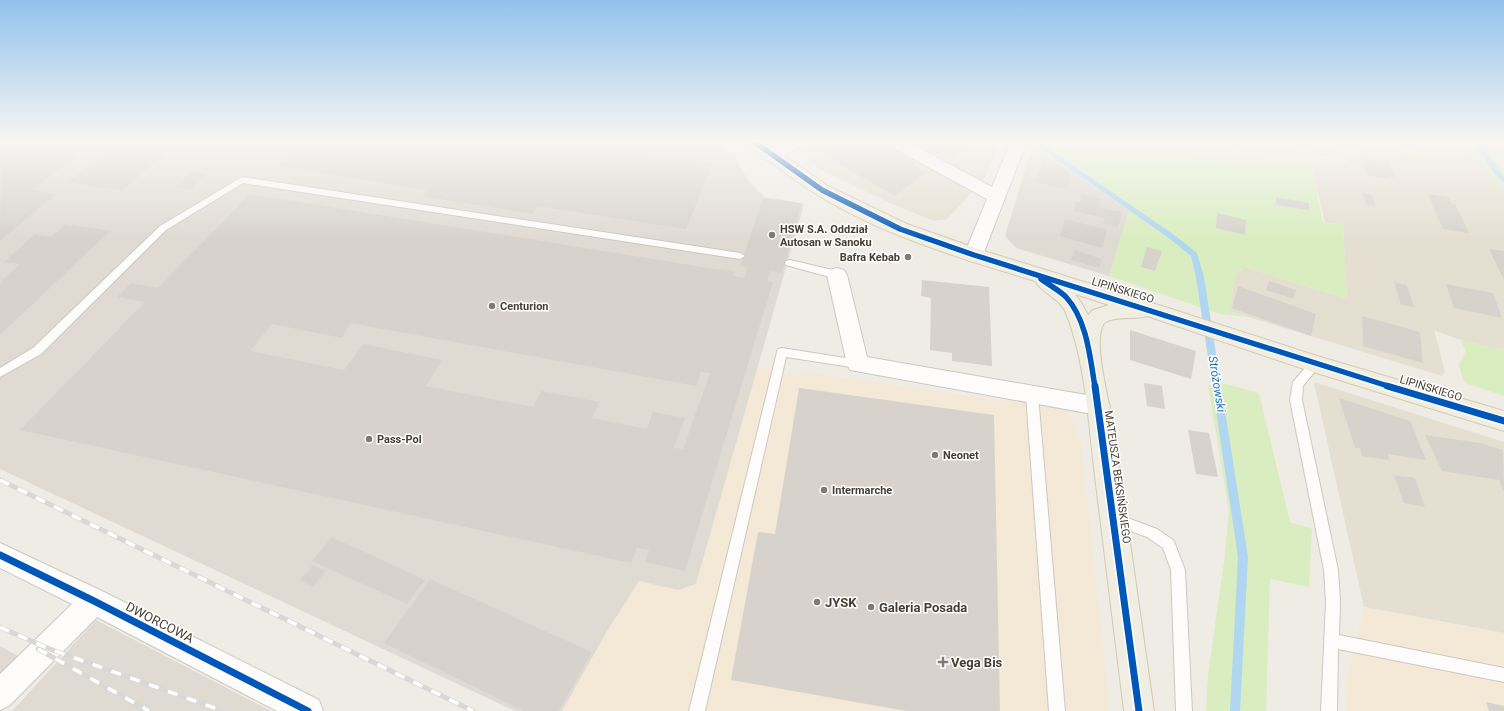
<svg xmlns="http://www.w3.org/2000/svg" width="1504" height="711" font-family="Roboto,sans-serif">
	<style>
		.residential { fill: #e4dfd1 }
		.commercial { fill: #f4e9d6 }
		.industrial { fill: #dfdbd3 }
		.education { fill: #eee8d6 }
		.green { fill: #daedc1 }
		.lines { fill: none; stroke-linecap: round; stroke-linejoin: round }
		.stream { fill: #b0d6f2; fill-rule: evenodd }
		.building { fill: #d7d3cc; fill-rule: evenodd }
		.lane-casing { stroke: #cbc8c1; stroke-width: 2 }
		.street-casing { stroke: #cbc8c1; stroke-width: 2 }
		.primary-casing { stroke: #d4cab0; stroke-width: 2 }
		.path { stroke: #cdcac5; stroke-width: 2; stroke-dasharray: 2 2; stroke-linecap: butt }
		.lane { fill: #fdfcfb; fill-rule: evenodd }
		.street { fill: #fdfcfb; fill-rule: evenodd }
		.primary { fill: #f0ede2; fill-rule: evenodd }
		.rail-casing { stroke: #d8d8d7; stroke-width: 5 }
		.rail { stroke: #fff; stroke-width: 3.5; stroke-dasharray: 10; stroke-linecap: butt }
		.cycleway-far1-casing { stroke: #fff; stroke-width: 8 }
		.cycleway-casing { stroke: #fff; stroke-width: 10 }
		.cycleway-far1 { stroke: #0057b8; stroke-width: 5.5 }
		.cycleway { stroke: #0057b8; stroke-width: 7 }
		.poi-dot { fill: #807b70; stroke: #fff; stroke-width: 1.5 }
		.labels { text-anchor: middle; stroke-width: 3; stroke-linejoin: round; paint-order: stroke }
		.poi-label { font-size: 11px; font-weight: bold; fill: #453e31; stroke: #fff; text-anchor: start }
		.street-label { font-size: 11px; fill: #453e31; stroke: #fff }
		.water-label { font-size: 12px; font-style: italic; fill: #1f74bc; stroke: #fff }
		.near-poi-label { font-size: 13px; font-weight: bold; fill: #453e31; stroke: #fff; text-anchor: start }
		.near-street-label { font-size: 13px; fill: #453e31; stroke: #fff }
	</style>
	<rect width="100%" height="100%" fill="#efece5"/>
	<!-- residential -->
	<path class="residential" d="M788,141H1002L984,179L947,219L934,221L890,203L818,168Z
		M1340,151L1435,156L1433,153L1478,155L1498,184L1504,189V350L1460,340L1434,330L1445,372L1442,376L1229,311L1236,274L1245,267L1347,299L1343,224L1325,223L1311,163H1348Z
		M1314,382L1504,442V633L1364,607Z"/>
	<!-- commercial -->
	<path class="commercial" d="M757,367L796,376L805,372L1067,410L1081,441L1110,711H562L606,633L639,581L678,590L696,584Z
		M1364,607L1504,633V711H1347L1346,684Z"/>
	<!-- industrial -->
	<path class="industrial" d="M0,141H706L733,155L748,180L764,197L804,204L696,584L678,590L639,581L606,633L562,711H515L0,469Z
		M1031,150L1068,168L1129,211L1109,276L1016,248L1005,236Z
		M96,620L271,711H12Z
		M0,646L20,657L0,677Z"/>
	<!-- education -->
	<path class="education" d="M1166,141H1470L1478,155L1434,153L1435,156L1340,151L1348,163L1198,160L1168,146Z"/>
	<!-- green -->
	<path class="green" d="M1034,141H1159L1167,143L1168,146L1198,160L1311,163L1323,223L1343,224L1347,299L1245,267L1236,274L1229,311L1247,317L1220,314L1109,276L1129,211L1068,168L1031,150Z
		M1470,141H1495L1504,153V189C1489,177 1479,157 1470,141Z
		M1460,340L1504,350V396L1468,384L1463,380L1459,364L1466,351Z
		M1226,384L1259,393L1290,522L1312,529L1309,587L1270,579L1266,711H1206L1208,675L1224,562L1229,511L1208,385Z"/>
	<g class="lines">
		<!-- stream -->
		<path class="stream" d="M1030,141H1037L1173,234L1197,253L1204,277L1248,557L1240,711H1230L1238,557L1196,277L1191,256L1169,238Z
			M1473,141H1479L1504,177V183L1497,177Z"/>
	</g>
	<!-- building -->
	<path class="building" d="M1,141H94L33,190L56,194L0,241Z
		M119,141H179L122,191L69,182Z
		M302,141H555L713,163L686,229L537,206L533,214L422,196L427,190L277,166Z
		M818,141H882L905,154L903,155L916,163L913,165L927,172L895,196L809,147Z
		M919,141H982L978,145L974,143L953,158Z
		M1252,141H1306L1310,147L1254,144Z
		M1360,141H1412L1417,147L1362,144Z
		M1361,158L1389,162L1396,178L1388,176L1390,179L1369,176Z
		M1043,163L1071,172L1067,190L1035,182L1040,169H1041Z
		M191,172L207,174L190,190L174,187Z
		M1362,193L1371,194L1376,206L1367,205Z
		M250,194L734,272L733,276L744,278L748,267L740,266L763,198L802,203L782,273L770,271L767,281L773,282L685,571L645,562L649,550L637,548L631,563L20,430L145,302L117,297L131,283L158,288ZM350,323L696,386L701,372L710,373L683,449L674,448L685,418L653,412L647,429L592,418L599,402L541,391L533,407L426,386L442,360L363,344L344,370L250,351L272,324L342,338Z
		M1082,194L1101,199L1099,207L1122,212L1118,227L1103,223L1105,218L1074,211L1076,201L1080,202Z
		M1428,194L1449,197L1452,204H1455L1469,233L1443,229Z
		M1276,197L1309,203V210L1276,205Z
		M1217,213L1246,220L1245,235L1216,228Z
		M1065,219L1107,230L1102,248L1060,236Z
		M65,224L110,231L0,335V282L20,264L4,262L35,234L51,237Z
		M1147,247L1162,251L1155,271L1141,267Z
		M1489,249L1504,251V280Z
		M1075,250L1102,259L1099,268L1071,260Z
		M922,280L989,287L992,366L952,361V353L930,350L931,298L921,296Z
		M1269,281L1296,290L1293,299L1266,290Z
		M1394,282L1407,285L1414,307L1401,305Z
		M1446,284L1493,293L1502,318L1454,308Z
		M1238,286L1316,314L1311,336L1232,308Z
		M1362,316L1420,332L1423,363L1363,346Z
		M1130,330L1196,351L1191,379L1130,360Z
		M1144,383L1162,386L1165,409L1147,406Z
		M799,388L994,415L1000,711H906L731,680L758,532L775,534Z
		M1339,398L1410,421L1426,460L1388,454L1389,460L1362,456L1360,448H1355Z
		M1188,430L1209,433L1218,477L1196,474Z
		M1425,435L1480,443L1503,450L1504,491L1499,480L1442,471Z
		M1394,475L1415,478L1425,507L1404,503Z
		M332,537L425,580L407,604L312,561Z
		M313,565L326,571L313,587L300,580Z
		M430,579L592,652L559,711H524L384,643Z
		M1486,702L1504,706V711H1489Z"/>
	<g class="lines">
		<defs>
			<path id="lane" d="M242,177L740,253L745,256L740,259L243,183L166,230L41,354L0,377V368L33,348L160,226Z
				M790,260L841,272L842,275L837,279L786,265L785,263L786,261Z
				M782,348L858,360L862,361L864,364L862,367L858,368L786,357L705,711H689L777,352L778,349Z
				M1315,360L1319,361L1321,364L1303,386L1302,400L1338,570L1340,602L1339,635L1504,668V682L1338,649L1337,711H1321L1326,602L1324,570L1290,400L1293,382L1311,361Z
				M1032,390L1036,392L1038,395L1065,711H1049L1026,395L1028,392Z
				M1114,513L1157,529L1173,540L1175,544L1185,570L1192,711H1176L1171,570L1163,548L1147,537L1109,523L1108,519L1109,515Z"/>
			<path id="street" d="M783,141H805L802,145C791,151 777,162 764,159L761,155L764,151Z
				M885,141H906L992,187L1011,141H1027L981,260L974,262L967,260L964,255L987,199L888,145Z
				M837,268L844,270L847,275L867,357L1098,397L1106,399L1110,406L1106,413L1098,415L850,370L847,364L827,275L830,270Z
				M0,543L104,592L319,700L323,711H277L97,617L10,705L0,710V674L72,604L0,568Z"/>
			<path id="primary" d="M745,141H764L828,186L907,224L981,250L1165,307L1317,356L1504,411V431L1307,370L1147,316C1136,320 1109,315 1103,325C1094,342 1106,386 1109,405C1126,507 1139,609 1154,711H1124C1114,630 1104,549 1094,468C1088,417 1085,361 1066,313C1060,298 1043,294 1035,281C960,258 883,236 816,194C792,179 770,161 747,145ZM1075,294L1109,305L1093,310L1088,315L1082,304Z"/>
		</defs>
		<!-- lane casing -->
		<use href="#lane" class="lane-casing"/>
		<!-- street casing -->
		<use href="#street" class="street-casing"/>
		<!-- primary casing -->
		<use href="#primary" class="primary-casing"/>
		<!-- path -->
		<path class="path" d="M1232,141L1247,150L1322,154H1334L1328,146L1430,150L1422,141
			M1499,141L1504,147"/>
		<!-- lane -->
		<use href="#lane" class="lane"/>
		<!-- street -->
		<use href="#street" class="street"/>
		<!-- primary -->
		<use href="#primary" class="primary"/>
		<defs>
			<path id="rail" d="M0,480L473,711
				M0,627L47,648L223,711
				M38,649L149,711"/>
		</defs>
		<!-- rail casing -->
		<use href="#rail" class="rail-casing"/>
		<!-- rail -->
		<use href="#rail" class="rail"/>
		<defs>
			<path id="cycleway-far1" d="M753,141L822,190L900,229L974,255L1391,387
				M1041,279C1049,285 1059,290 1066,297C1087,320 1090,357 1095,387"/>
			<path id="cycleway" d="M1095,386L1139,711
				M1387,386L1504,421
				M0,555L94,601L308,711"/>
		</defs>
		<!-- cycleway-far1 casing -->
		<use href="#cycleway-far1" class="cycleway-far1-casing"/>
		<!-- cycleway casing -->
		<use href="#cycleway" class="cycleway-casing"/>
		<!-- cycleway-far1 -->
		<use href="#cycleway-far1" class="cycleway-far1"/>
		<!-- cycleway -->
		<use href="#cycleway" class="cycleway"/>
	</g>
	<!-- sky -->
	<linearGradient id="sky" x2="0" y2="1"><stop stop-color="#91c2ec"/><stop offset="0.59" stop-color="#f8f6f3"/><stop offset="1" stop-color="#f8f6f3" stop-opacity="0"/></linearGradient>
	<rect width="1504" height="240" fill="url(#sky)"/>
	<!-- markers -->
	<g class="poi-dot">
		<circle cx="772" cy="235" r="4"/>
		<circle cx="908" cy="257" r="4"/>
		<circle cx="492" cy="306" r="4"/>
		<circle cx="369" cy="439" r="4"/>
		<circle cx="935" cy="455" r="4"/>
		<circle cx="824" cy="490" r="4"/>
		<circle cx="817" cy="602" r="4"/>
		<circle cx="871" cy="607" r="4"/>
		<path d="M941 656h4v4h4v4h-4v4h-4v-4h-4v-4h4z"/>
	</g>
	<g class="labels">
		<!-- poi labels -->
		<g class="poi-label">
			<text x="780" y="233">HSW S.A. Oddział<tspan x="780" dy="13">Autosan w Sanoku</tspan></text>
			<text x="900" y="261" text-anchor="end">Bafra Kebab</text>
			<text x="500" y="310">Centurion</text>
			<text x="377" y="443">Pass-Pol</text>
			<text x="943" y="459">Neonet</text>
			<text x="832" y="494">Intermarche</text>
		</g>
		<!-- street labels -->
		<g class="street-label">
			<text transform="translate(1123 290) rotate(17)" y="4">LIPIŃSKIEGO</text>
			<text transform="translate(1431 388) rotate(17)" y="4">LIPIŃSKIEGO</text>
			<text transform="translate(1118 477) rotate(82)" y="4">MATEUSZA BEKSIŃSKIEGO</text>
		</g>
		<!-- water labels -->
		<g class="water-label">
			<text transform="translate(1217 384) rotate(81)" y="4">Stróżowski</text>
		</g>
		<!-- near-poi labels -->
		<g class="near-poi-label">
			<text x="825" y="607">JYSK</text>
			<text x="879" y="612">Galeria Posada</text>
			<text x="951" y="667">Vega Bis</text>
		</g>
		<!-- near-street labels -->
		<g class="near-street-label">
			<text transform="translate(160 622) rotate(27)" y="5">DWORCOWA</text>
		</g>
	</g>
</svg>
